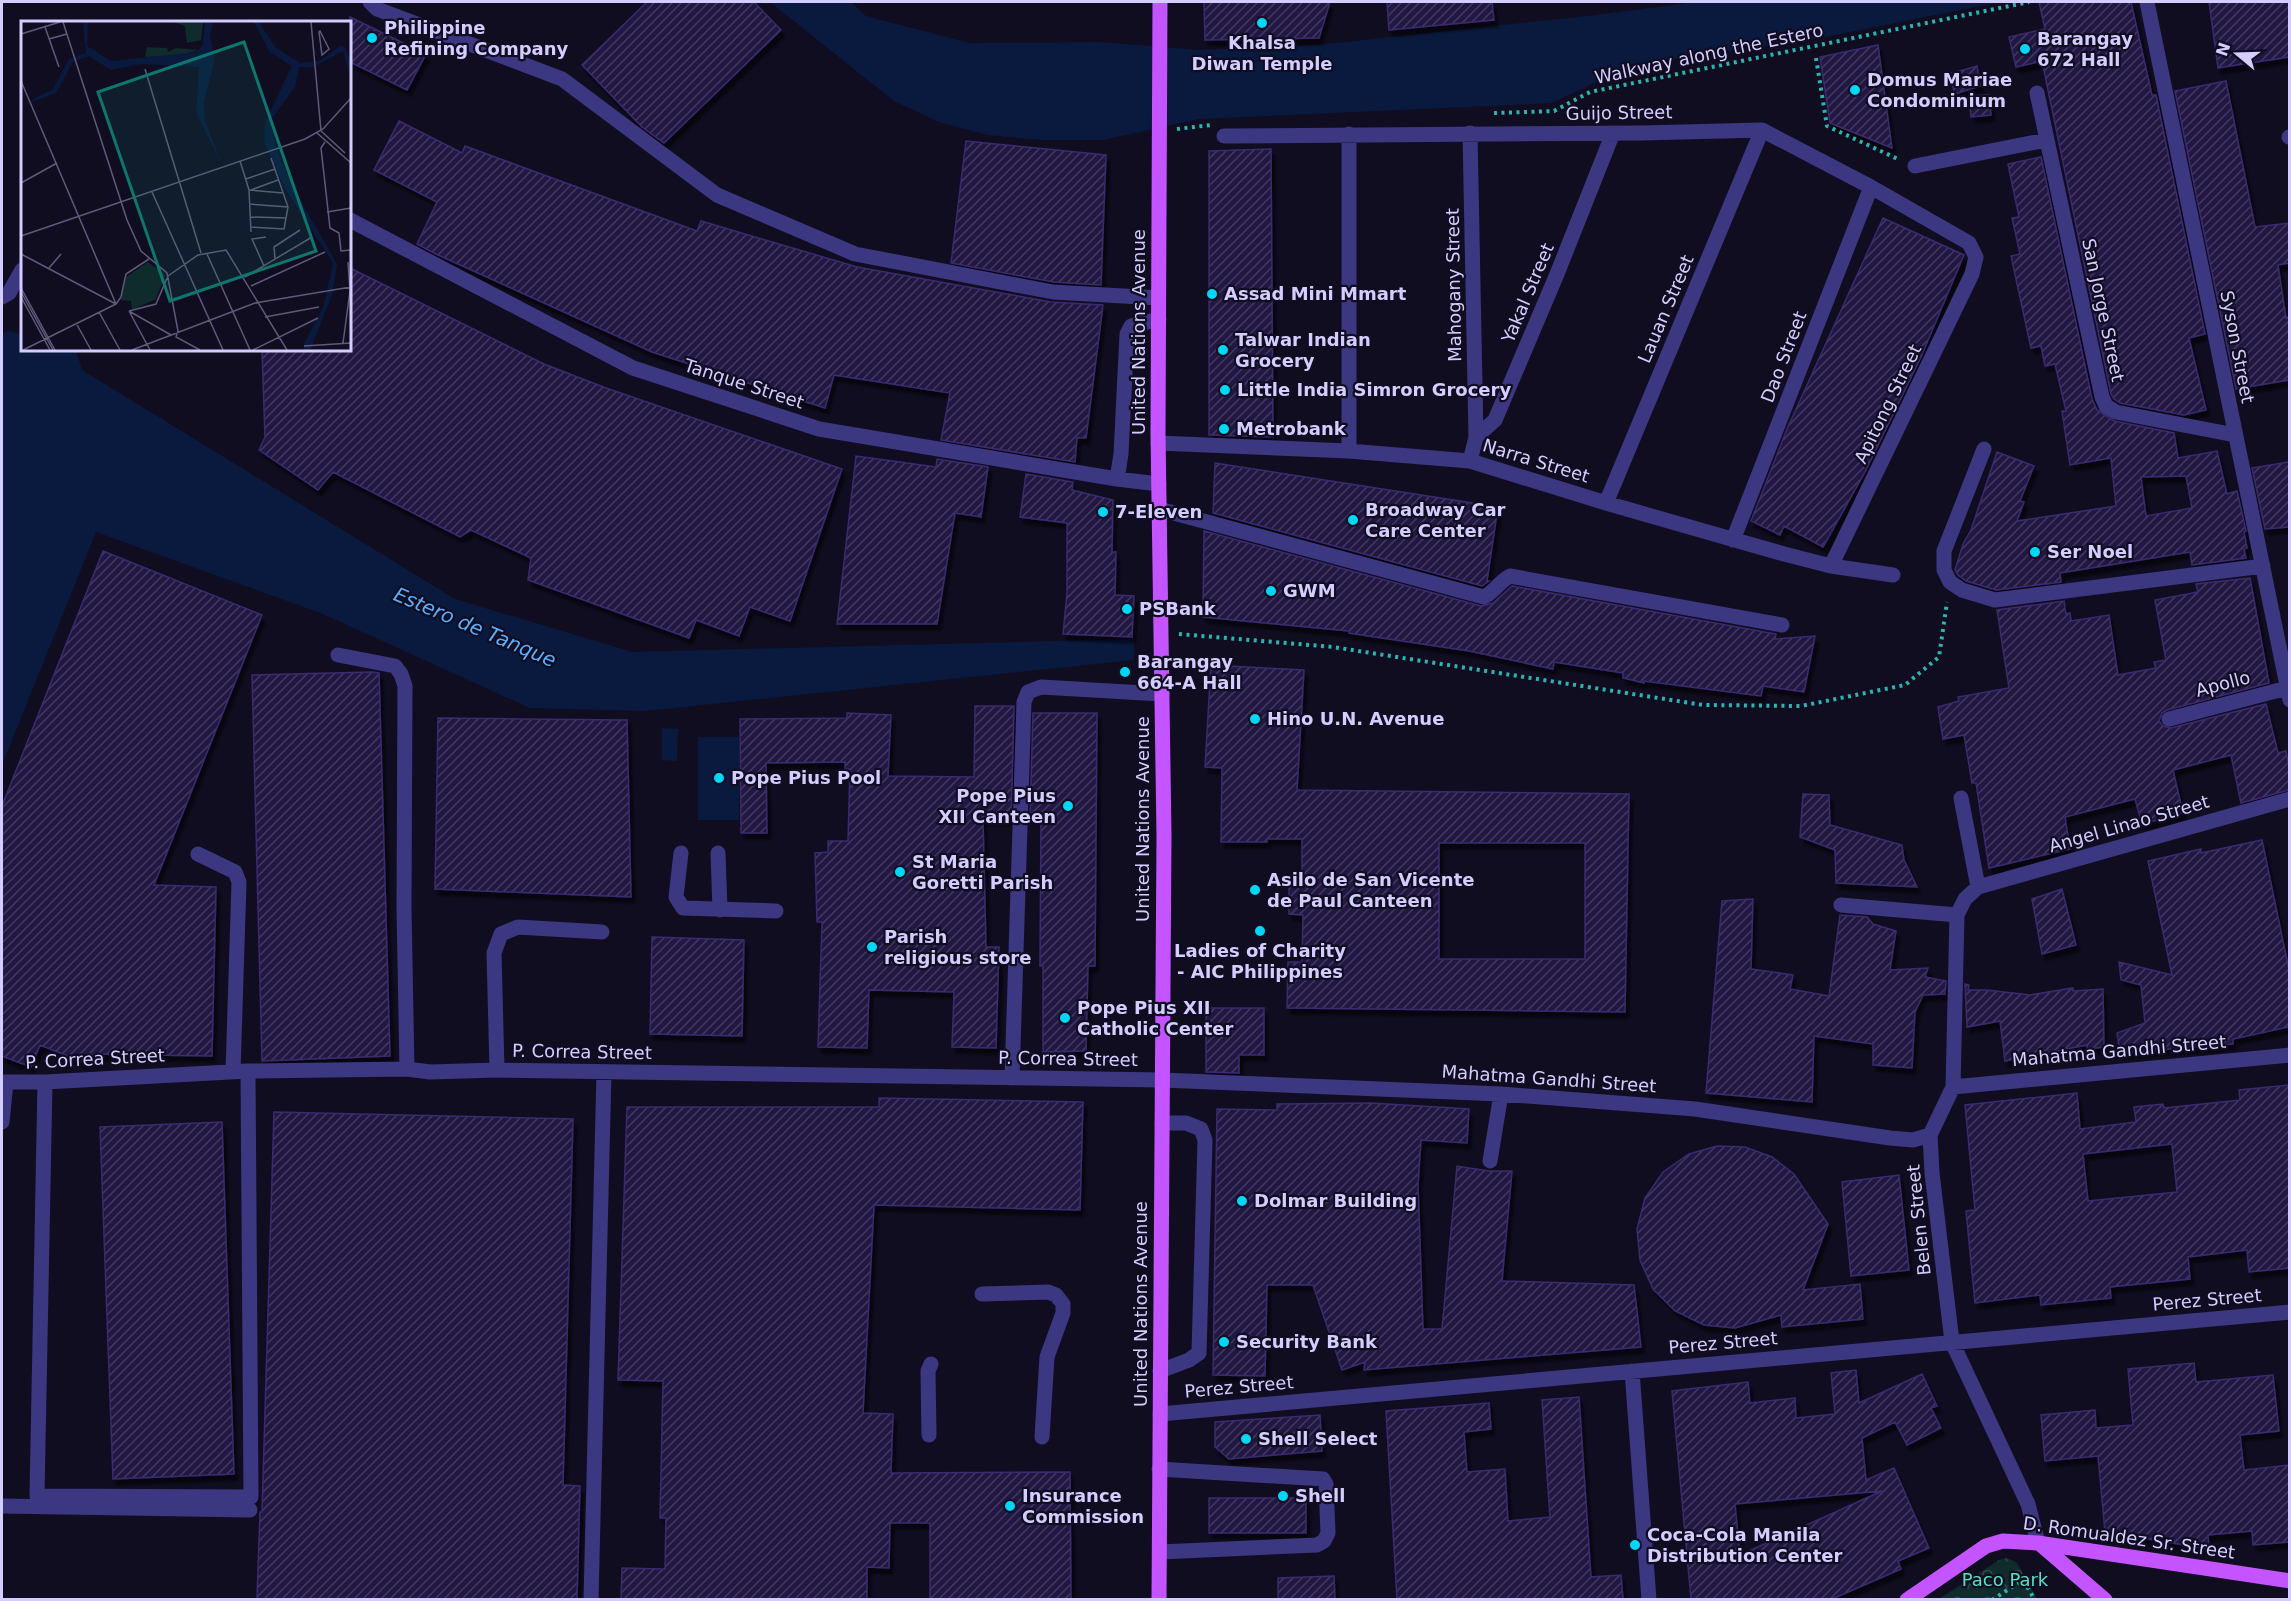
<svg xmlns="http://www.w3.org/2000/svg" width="2291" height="1601" font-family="'DejaVu Sans',sans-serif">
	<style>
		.park { fill: url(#park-crowns) }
		.water { fill: #091a3e }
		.building { fill: url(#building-hatch); stroke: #3a2a6f; stroke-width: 1.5; fill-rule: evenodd; filter: url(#shadow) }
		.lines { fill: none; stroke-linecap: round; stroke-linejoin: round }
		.path { stroke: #2cb4b0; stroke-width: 4; stroke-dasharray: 3 4.5; stroke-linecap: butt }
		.minor { stroke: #3c3781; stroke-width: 15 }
		.major { stroke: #c454ff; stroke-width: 15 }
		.poi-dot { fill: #00d7f8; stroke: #110d21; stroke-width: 2 }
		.labels { text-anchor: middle; stroke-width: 4.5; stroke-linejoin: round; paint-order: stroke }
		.poi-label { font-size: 18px; font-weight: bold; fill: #d4cdff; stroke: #110d21; text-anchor: start }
		.street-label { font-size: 18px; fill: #d4cdff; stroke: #110d21 }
		.park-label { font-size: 18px; fill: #58e0c2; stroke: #110d21 }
		.water-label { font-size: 20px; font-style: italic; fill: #5baeff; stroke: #110d21 }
		.inset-road { fill: none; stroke: #5f5a7a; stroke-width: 1.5 }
		.view { fill: #0f766e; fill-opacity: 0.15; stroke: #0f766e; stroke-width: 3 }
		.inset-edge { fill: none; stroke: #d4cdff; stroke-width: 3 }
	</style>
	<defs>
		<pattern id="park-crowns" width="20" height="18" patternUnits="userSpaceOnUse" patternTransform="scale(1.5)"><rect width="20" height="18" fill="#102b2b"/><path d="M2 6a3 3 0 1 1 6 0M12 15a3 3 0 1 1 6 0" fill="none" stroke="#32494b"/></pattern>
		<pattern id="building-hatch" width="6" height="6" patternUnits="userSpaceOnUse" patternTransform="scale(1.5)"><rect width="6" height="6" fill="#221942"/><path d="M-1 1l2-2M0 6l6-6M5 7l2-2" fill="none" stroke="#41395e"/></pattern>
		<filter id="shadow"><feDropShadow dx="3.5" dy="6" stdDeviation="1.5" flood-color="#0009"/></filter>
	</defs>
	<rect width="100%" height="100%" fill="#110d21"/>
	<!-- park -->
	<path class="park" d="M2007,1558L2017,1563L2037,1599H1939L1999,1560Z"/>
	<!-- water -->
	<path class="water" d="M770,2H851L866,16L969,43L1099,42L1199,50L1318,45L1587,16L1697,2H2000L1810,40L1662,61L1622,70L1552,103L1199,119L1103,140H1042L988,135L939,122L894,101Z
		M8,331L22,334V350H76L82,370L455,599L632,652L1134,639V660L644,711L530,708L323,614L96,532L2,765V334Z
		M662,728L678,729L677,761L662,760Z
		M698,737H739V820H698Z"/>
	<!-- building -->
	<path class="building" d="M647,2H754L781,30L664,143L642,127L582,65Z
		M1204,2H1330L1319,38L1205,40Z
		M1387,2H1492L1494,20L1389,30Z
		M2039,2H2131L2152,95H2156L2205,334L2189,338L2206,410L2184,415L2120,403L2114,399L2111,394L2042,61L2016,67L2009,37L2045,29Z
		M2209,2H2289V57L2218,68Z
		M350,17L426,54L407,90L350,62Z
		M1878,45L1892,148L1830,123L1820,57Z
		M1977,66L1980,86L1955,94L1949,74Z
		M2226,81L2255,227L2289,223V263L2278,265L2286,318L2289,317V380L2236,389L2175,91Z
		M1989,95L1991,115L1971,117L1969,96Z
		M399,121L462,153L465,146L697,231L701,221L857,267L1051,302L1103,305L1086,438H1077L1075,462L941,440L950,393L834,375L825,408L652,352L436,254L417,244L437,202L374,170Z
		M966,141L1106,155L1101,285L1054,282L951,263Z
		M1271,149L1273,437L1209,435V151Z
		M2041,157L2092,399L2097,410L2114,421L2174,433L2178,458L2217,451L2227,494L2237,491L2246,531L2244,532L2247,548L2244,549L2246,558L2192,565L2190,552L2060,573L2061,582L1996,590L1966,581L1958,575L1955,570L1963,544L1971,530L1997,452L2034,466L2020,501L2024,502L2017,521L2116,506L2111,458L2070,465L2062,411H2066L2055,364L2045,366L2041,346L2031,348L2011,256L2020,254L2012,218L2019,217L2008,164ZM2186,476L2192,508L2146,516L2141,477Z
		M1883,218L1964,255L1921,357L1865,472L1823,547L1784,526L1780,535L1751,521L1787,429Z
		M350,268L544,364L606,388L842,469L790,621L750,607L739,636L696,620L689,638L528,580L531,558L471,530L460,537L333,472L318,490L259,450L265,437L262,350H350Z
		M856,456L936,467L937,459L988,467L981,517L955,513L937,624H837Z
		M2289,462V527L2265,529L2252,468Z
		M1215,463L1498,507L1487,581H1489L1482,586L1213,513Z
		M1026,474L1073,482L1072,490L1113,500L1112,552H1116L1115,595L1134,596L1132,637L1063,634L1067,593V523L1020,517Z
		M1204,531L1481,606L1493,603L1512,586L1776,634L1775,639L1815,636L1804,692L1763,686L1761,696L1644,681V683L1623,678V673L1554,662L1553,669L1469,651L1349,633V631L1203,617Z
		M103,551L262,615L154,885L216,887L212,1056L87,1054L83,1062L40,1045L31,1067L2,1056V806Z
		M2250,578L2269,683L2167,710L2162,713L2159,721L2163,726L2171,728L2266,704L2278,753L2286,751L2289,767V790L2241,803L2231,755L2173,770L2183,813L2142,824L2135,799L2065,817L2070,849L1989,868L1976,783H1972L1964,735L1943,739L1938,707L1959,701L1958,697L2009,688L1997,610L2064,601L2066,614L2070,613L2071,621L2109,615L2118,675L2156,668L2154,662L2166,660L2155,600L2198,592L2196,584Z
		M1211,665L1304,670L1297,790L1629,794L1625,1012L1287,1008L1288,962H1302L1303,915L1289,914V882H1302V839H1267V842H1221L1222,768L1205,767ZM1439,843H1585V959H1439Z
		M372,672L379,673L390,1056L262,1061L252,675Z
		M975,706H1014L1011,819H983L986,947H999L996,1048L952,1047L954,992L869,990L867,1048L818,1047L822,922H817L815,853L828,852V841H848L850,769H845V762L766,763L767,833H741L740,719L847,718V713L891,715L888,776L974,777Z
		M1033,713H1097L1095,966H1088L1086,1051L1043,1052V966H1040L1041,819H1030Z
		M438,718L627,720L631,897L435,889Z
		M1803,794L1829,795L1830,825L1902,845L1904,860L1917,887L1836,883L1835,850L1800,837Z
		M2262,840L2289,970V1027L2233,1039V1044L2120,1053L2117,1033L2145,1023L2141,985L2121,980L2119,962L2172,975L2148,861L2201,849V853Z
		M2062,889L2076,945L2042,954L2032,899Z
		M1753,899L1751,969L1793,975L1790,989L1829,996L1840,915L1867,917L1873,924L1896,931L1890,970L1928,968L1925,977L1946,981L1945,994L1923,995L1915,1012L1912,1068L1873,1065V1044L1814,1036L1812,1102L1706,1093L1722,901Z
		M652,937L744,940L742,1036L650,1034Z
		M1965,984L1969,985L1968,990H1987L2030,995L2073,988V991L2103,989L2104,1047L2087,1049V1045L2005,1061L2000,1021L1967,1027Z
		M1206,1008H1264V1055H1239V1073L1206,1072Z
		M2289,1085V1268L2249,1272L2247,1250L2188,1257L2190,1279L2110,1287L2111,1298L2041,1305L2040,1295L1975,1303L1966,1211L1975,1210L1965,1105L2077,1093L2080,1129L2136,1122L2134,1107L2163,1104L2164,1108L2240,1100L2239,1090ZM2172,1144L2177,1192L2088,1201L2083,1154Z
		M879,1098L1083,1102L1080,1210L874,1205L863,1413L893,1414L891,1473L1070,1472L1071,1599H930V1523H890L889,1568L867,1567V1599H621L622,1568L665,1569L666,1518H660L663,1381L618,1380L627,1107H879Z
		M1371,1103L1469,1109L1467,1143L1421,1140L1418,1185L1423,1329H1442L1457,1166L1489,1171H1512L1502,1281L1634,1285L1641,1347L1364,1370L1365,1362L1342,1370L1313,1285H1267L1265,1376L1213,1375L1217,1109L1277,1110V1104Z
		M274,1112L573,1119L563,1485L580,1486L577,1599H257L260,1512H262Z
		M222,1122L234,1474L113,1479L100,1127Z
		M1717,1146L1745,1147L1772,1157L1794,1174L1828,1224L1803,1290L1860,1284L1863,1319L1782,1327L1781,1315L1735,1328L1704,1325L1675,1311L1653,1289L1640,1260L1637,1229L1645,1198L1663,1172L1689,1154Z
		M1899,1175L1909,1270L1851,1276L1842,1182Z
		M2194,1363L2196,1382L2273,1375L2279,1431L2240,1435L2244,1470L2289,1465V1542L2253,1545L2252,1531L2208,1535L2209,1549L2105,1532L2098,1456L2045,1461L2041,1415L2095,1410L2096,1428L2133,1425L2128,1369Z
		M1856,1370L1859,1403L1922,1374L1937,1406L1931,1408L1941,1428L1907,1445L1895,1422L1862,1438L1866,1480L1894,1468L1929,1548L1898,1561L1901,1569L1832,1599H1691L1672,1391L1748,1382L1750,1403L1795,1398L1796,1418L1835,1414L1831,1373ZM1882,1491L1740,1555L1735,1504Z
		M1579,1397L1591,1577L1621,1575L1623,1599H1397L1386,1411L1489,1403L1491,1429L1464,1432L1467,1472L1505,1469L1508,1521L1550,1517L1542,1400Z
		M1320,1415L1322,1451L1229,1459L1215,1447V1422Z
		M1209,1498H1306V1533H1209Z
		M1334,1576L1335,1599H1278V1578Z"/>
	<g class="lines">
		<!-- path -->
		<path class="path" d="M1816,58L1827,126L1900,160
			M1494,113L1554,111L1590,92L2029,2
			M1177,129L1211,125
			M1179,634L1333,647L1703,705L1801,706L1905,685L1939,657L1947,602
			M1992,1600L2023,1580L2035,1600"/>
		<!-- minor -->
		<path class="minor" d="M370,2L377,9L562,79L717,195L855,254L1053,292L1158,298
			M2147,2L2290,700
			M2037,93L2102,397L2106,406L2116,412L2235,435
			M1470,133L1476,437
			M1349,134V451
			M1224,136L1642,133L1762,130L1871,187L1969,243L1976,257L1972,274L1831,566
			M2289,137H2290
			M1915,166L2046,140
			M350,220L633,368L819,429L1117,479L1159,484
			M2,297L9,293L22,270
			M1158,443L1349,451L1470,461L1606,503L1784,554L1831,566L1893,575
			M1984,449L1944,551V570L1950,582L1962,590L1995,600L2263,566
			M1470,461L1476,437L1495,420L1557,274L1613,133
			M1117,479L1121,454L1127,334L1131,326L1159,319
			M1606,503L1762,130
			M1159,509L1484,597C1495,591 1499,582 1510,576L1782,625
			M1733,540L1871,187
			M338,655L395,666L401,674L405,686L404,909L407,1069
			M2169,719L2287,688
			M1961,798L1978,887
			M681,853L676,897L683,908L776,911
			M718,853L720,910
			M198,854L235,872L239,882L233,1072
			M1841,905L1957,915
			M497,1070L494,953L501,934L518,927L602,932
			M1012,1078L1024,702L1028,692L1041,687L1162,694
			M2,1082H45L248,1071L407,1069L430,1072L497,1070L1162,1080L1501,1094L1695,1109L1890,1138L1913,1140L1930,1135
			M45,1082L37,1496L251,1497L248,1071
			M1953,1087L2290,1055
			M2,1122L6,1082
			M1490,1161L1501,1094
			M982,1294L1048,1292L1056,1295L1063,1304V1313L1047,1357L1042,1437
			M1160,1371L1189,1360L1199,1353L1205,1140L1201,1129L1186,1123H1162
			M1632,1371L1649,1600
			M1160,1414L2290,1312
			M929,1435L928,1371L931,1364
			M1159,1469L1323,1479L1326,1484L1328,1533L1324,1541L1317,1545L1160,1552
			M2,1506L250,1510
			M2038,1543L2028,1504L1952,1342L1932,1173L1930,1135L1953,1087L1957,915L1965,899L1978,887L2290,799
			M591,1600L604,1072"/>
		<!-- major -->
		<path class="major" d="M2039,1543L2105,1600
			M1159,1600L1164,835L1158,433L1160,2
			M1907,1600L1986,1546L2003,1541L2038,1543L2290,1581"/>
	</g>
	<!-- markers -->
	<g class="poi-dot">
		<circle cx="1262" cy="23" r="6"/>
		<circle cx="372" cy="38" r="6"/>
		<circle cx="2025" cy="49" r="6"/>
		<circle cx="1855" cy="90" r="6"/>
		<circle cx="1212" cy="294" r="6"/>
		<circle cx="1223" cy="350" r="6"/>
		<circle cx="1225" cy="390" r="6"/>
		<circle cx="1224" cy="429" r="6"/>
		<circle cx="1103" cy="512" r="6"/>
		<circle cx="1353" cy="520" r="6"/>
		<circle cx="2035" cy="552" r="6"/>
		<circle cx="1271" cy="591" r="6"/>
		<circle cx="1127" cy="609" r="6"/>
		<circle cx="1125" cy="672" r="6"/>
		<circle cx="1255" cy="719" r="6"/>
		<circle cx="719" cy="778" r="6"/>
		<circle cx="1068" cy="806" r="6"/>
		<circle cx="900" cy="872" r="6"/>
		<circle cx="1255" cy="890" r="6"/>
		<circle cx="1260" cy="931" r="6"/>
		<circle cx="872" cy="947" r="6"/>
		<circle cx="1065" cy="1018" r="6"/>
		<circle cx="1242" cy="1201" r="6"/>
		<circle cx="1224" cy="1342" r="6"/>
		<circle cx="1246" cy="1439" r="6"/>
		<circle cx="1283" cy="1496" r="6"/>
		<circle cx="1010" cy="1506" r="6"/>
		<circle cx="1635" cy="1545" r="6"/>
	</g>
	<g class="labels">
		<!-- poi labels -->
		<g class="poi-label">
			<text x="384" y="34">Philippine<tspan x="384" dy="21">Refining Company</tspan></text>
			<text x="2037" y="45">Barangay<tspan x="2037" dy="21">672 Hall</tspan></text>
			<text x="1262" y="49" text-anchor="middle">Khalsa<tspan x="1262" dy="21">Diwan Temple</tspan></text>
			<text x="1867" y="86">Domus Mariae<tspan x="1867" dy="21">Condominium</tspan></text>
			<text x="1224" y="300">Assad Mini Mmart</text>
			<text x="1235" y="346">Talwar Indian<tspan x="1235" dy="21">Grocery</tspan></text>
			<text x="1237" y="396">Little India Simron Grocery</text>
			<text x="1236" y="435">Metrobank</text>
			<text x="1365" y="516">Broadway Car<tspan x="1365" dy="21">Care Center</tspan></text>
			<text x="1115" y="518">7-Eleven</text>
			<text x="2047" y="558">Ser Noel</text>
			<text x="1283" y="597">GWM</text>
			<text x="1139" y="615">PSBank</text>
			<text x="1137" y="668">Barangay<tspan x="1137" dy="21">664-A Hall</tspan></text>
			<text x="1267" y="725">Hino U.N. Avenue</text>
			<text x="731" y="784">Pope Pius Pool</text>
			<text x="1056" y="802" text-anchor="end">Pope Pius<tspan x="1056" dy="21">XII Canteen</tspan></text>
			<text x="912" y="868">St Maria<tspan x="912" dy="21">Goretti Parish</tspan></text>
			<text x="1267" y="886">Asilo de San Vicente<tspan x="1267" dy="21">de Paul Canteen</tspan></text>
			<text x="884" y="943">Parish<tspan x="884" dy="21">religious store</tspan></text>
			<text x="1260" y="957" text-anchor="middle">Ladies of Charity<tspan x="1260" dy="21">- AIC Philippines</tspan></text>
			<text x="1077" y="1014">Pope Pius XII<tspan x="1077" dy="21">Catholic Center</tspan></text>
			<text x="1254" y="1207">Dolmar Building</text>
			<text x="1236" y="1348">Security Bank</text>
			<text x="1258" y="1445">Shell Select</text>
			<text x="1022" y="1502">Insurance<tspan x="1022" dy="21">Commission</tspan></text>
			<text x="1295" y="1502">Shell</text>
			<text x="1647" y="1541">Coca-Cola Manila<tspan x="1647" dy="21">Distribution Center</tspan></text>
		</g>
		<!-- street labels -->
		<g class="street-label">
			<text transform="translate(1709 54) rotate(-12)" y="6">Walkway along the Estero</text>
			<text transform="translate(1619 113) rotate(-1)" y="6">Guijo Street</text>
			<text transform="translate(1454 285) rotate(-91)" y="6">Mahogany Street</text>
			<text transform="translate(1528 293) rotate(-67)" y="6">Yakal Street</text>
			<text transform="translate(1666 309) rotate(-67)" y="6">Lauan Street</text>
			<text transform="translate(2103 310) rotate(78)" y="6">San Jorge Street</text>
			<text transform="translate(1139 332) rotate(-90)" y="6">United Nations Avenue</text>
			<text transform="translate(2237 347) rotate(79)" y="6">Syson Street</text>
			<text transform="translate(1784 357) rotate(-69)" y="6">Dao Street</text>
			<text transform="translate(744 384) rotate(18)" y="6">Tanque Street</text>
			<text transform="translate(1888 404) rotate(-64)" y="6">Apitong Street</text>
			<text transform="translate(1536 461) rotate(17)" y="6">Narra Street</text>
			<text transform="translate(2223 684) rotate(-15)" y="6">Apollo</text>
			<text transform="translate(1143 819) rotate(-90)" y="6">United Nations Avenue</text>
			<text transform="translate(2129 824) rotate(-16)" y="6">Angel Linao Street</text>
			<text transform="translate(2119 1051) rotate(-5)" y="6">Mahatma Gandhi Street</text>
			<text transform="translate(582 1052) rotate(1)" y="6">P. Correa Street</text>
			<text transform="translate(95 1059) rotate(-3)" y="6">P. Correa Street</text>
			<text transform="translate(1068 1059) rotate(1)" y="6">P. Correa Street</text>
			<text transform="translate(1549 1079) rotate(4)" y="6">Mahatma Gandhi Street</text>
			<text transform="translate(1919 1220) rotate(-96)" y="6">Belen Street</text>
			<text transform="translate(2207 1300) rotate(-5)" y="6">Perez Street</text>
			<text transform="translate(1141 1304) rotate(-90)" y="6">United Nations Avenue</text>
			<text transform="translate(1723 1343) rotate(-5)" y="6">Perez Street</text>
			<text transform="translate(1239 1387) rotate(-5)" y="6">Perez Street</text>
			<text transform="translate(2129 1538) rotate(8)" y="6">D. Romualdez Sr. Street</text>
		</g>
		<!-- park labels -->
		<g class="park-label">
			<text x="2005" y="1586">Paco Park</text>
		</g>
		<!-- water labels -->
		<g class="water-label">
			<text transform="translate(475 627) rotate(23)" y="7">Estero de Tanque</text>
		</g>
	</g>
	<!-- overview -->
	<g transform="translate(21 21)">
		<rect width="330" height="330" fill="#110d21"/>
		<path d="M152,1H182L180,19L166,22L164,5ZM126,26L146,27L147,31L155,27L178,29L160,34L124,36Z" fill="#102b2b"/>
		<path d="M127,241L144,254L135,278L111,289L110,280L100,279L105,256Z" fill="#102b2b"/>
		<path d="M62,1H67L66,25L90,40L176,31L182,23L184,1H192L189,14L194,38L183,81L184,99L201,144L175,91L178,46L120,43L90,49L68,35L52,41L35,72L0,85L32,68L48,38L65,32ZM233,1H238L254,26L279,42L298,40L319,25L324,26L330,41V58L322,30L292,46H278L274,66L249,100L257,132L272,166L316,243L311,274L289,329H283V323L303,284L312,242L263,166L243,120L244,101L271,45L248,30Z" fill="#091a3e"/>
		<path class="inset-road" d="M42,1L106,199L120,230L146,252L157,310L155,316L179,329M290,1L300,110M24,6L38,46M299,10L308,28L301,34L298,11ZM0,13L39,1M28,18L46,13M124,48L180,232M0,60L95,283M300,110L324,132M296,112L330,142M304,121L300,127L309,207L318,212L320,230L330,229M219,140L228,169L230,211M225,158L254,148M0,162L36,142M228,169L262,172M230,169L257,159M131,171L202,329M228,183L267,186M306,191L330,187M229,196L265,197M229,206L263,208L267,186L250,137M0,215L284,118L302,108L330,77M0,233L95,283M186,233L229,329M254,238L253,226L279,209M243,245L231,218L245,216M28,247L40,233M147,255L177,234L205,229L266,329M224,256L291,216M230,265L304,231M0,267L34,329M0,271L32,329M0,276L29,329M95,283L100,276L105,253L128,238M108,290L150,314M108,290L135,283L146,257M108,290L129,329M78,291L99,329M244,296L298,286M55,302L70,329M322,322L329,270L327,241M283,325L330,322M2,329L95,283M111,329L234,282L330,266M232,329L297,297"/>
		<path class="view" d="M223,21L295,230L149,280L77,71Z"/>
		<rect width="330" height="330" class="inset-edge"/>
	</g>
	<!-- border -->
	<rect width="2291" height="1601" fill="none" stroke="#d4cdff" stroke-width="6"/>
	<!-- north arrow -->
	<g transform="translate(2237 54) rotate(289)" stroke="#110d21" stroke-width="4.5" paint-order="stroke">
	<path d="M0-4.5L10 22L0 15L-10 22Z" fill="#d4cdff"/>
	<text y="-9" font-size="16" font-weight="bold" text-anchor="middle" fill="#d4cdff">N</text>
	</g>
</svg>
